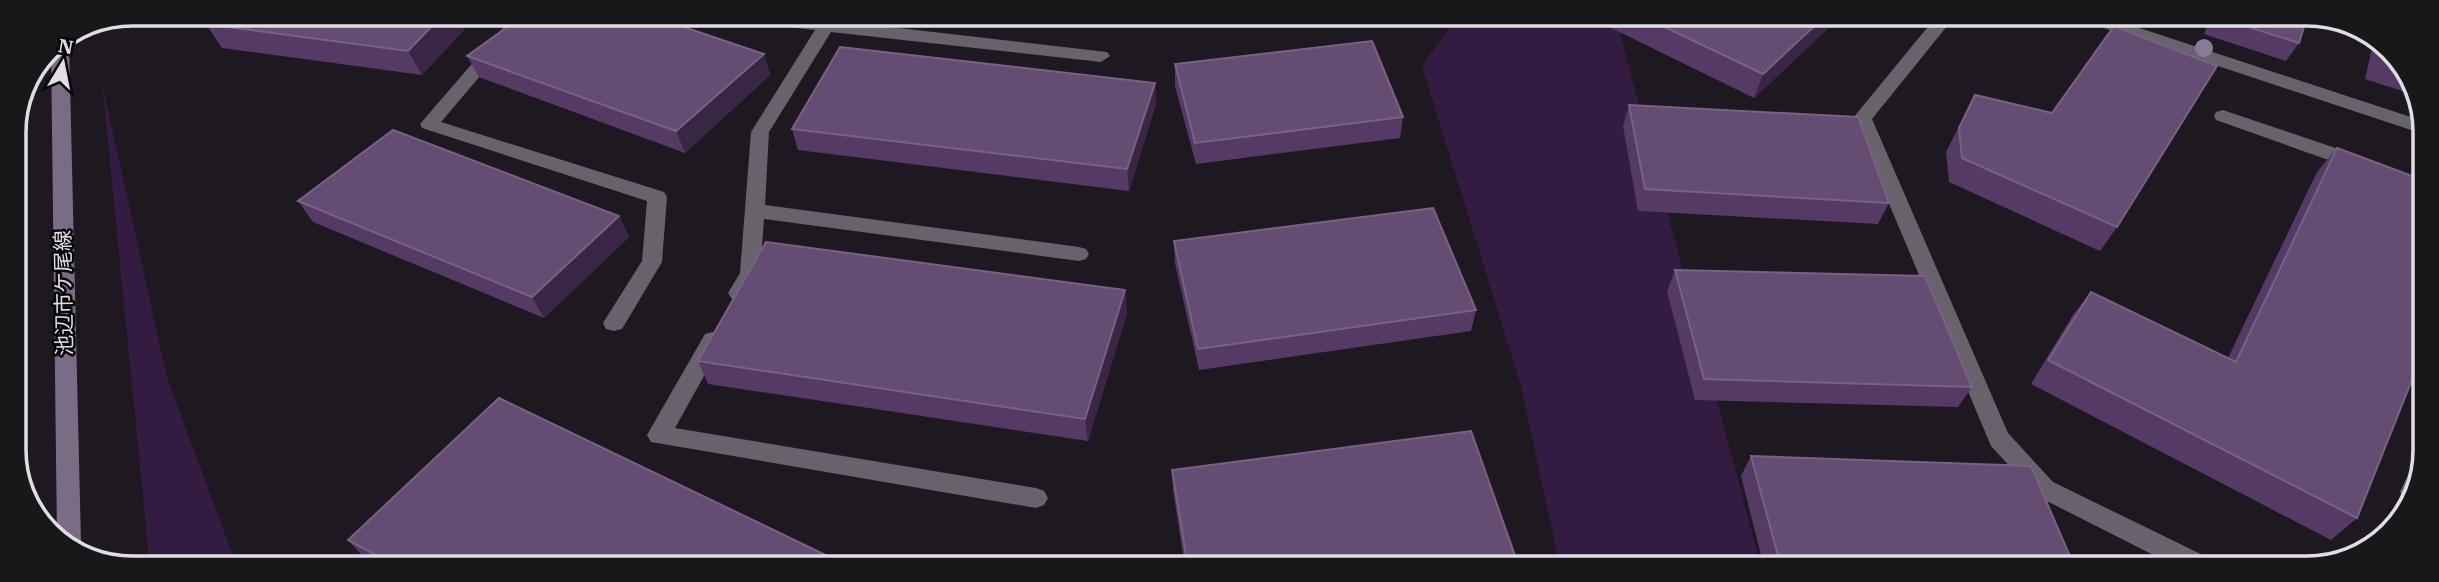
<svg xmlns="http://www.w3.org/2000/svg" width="2439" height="582" font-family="'IBM Plex Serif','Noto Sans JP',serif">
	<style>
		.green { fill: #331b41 }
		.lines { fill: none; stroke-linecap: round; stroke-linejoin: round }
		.lane { fill: #67626b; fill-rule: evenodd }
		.street { fill: #67626b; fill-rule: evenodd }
		.secondary { fill: #7a6c84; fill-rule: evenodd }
		.tree { fill: #8b7a97 }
		.wall { fill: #553a65 }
		.shaded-wall { fill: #392644 }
		.building { fill: #644c73; stroke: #786284; stroke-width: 2 }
		.labels { text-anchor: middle; stroke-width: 5; stroke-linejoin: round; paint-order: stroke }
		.street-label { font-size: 21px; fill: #e0dde3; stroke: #070608 }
		.rim { fill: none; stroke: #e0dde3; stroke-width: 3.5 }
	</style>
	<rect width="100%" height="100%" fill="#1e1921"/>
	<!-- green -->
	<path class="green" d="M1616,18L1761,567H1560L1521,386L1422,66L1455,19Z
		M102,83L167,378L237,566H150Z"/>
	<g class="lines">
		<!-- lane -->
		<path class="lane" d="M1936,17H1950L1952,20L1872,119L2008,433L2053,482L2213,560L2216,568H2179L2037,496L1991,446L1853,118Z
			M2223,110L2365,158L2368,163L2365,168H2351L2216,120L2214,116L2216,112Z
			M2423,457V473L2407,500L2404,499L2400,492L2415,460Z"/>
		<!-- street -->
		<path class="street" d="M2080,17H2106L2423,121V134L2083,21Z
			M770,21H838L1107,52L1110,56L1101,62L831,32L769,132L765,205L1079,247L1086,249L1089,254L1086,259L1079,261L764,219L760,273L746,299L739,301L732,299L728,293L740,273L751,132L815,30L779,26Z
			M508,22H526L441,122L664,192L667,197L662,262L622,329L614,331L606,329L603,323L642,261L647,201L422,128L420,124Z
			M713,332L721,334L724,340L675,428L1036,488L1044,491L1048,498L1044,505L1036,508L651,442L647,435L651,428L705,334Z"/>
		<!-- secondary -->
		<path class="secondary" d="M66,37L69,41L81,544L79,550L57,538L51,47Z"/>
	</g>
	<!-- trees -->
	<circle class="tree" cx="2204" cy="48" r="9"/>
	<!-- wall -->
	<path class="wall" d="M2307,16L2299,43L2286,61L2204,34L2211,17Z
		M2170,17H2194L2190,23Z
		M1591,18H1839L1754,98Z
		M471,22L422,75L222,48L206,24Z
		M2374,39L2390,48L2415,95L2365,79Z
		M764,54L770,75L685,153L479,77L467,56Z
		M1175,64L1403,117L1400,138L1196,164L1175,86Z
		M1155,83L1156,104L1129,191L798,150L792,129Z
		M1975,95L2117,227L2100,251L1949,182L1946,152Z
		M1629,105L1889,203L1878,224L1638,211L1623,126Z
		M2337,148L2357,518L2331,540L2031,384L2073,315L2091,292L2228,358L2317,172Z
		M298,201L619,216L629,237L544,318L313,222Z
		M1174,241L1476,310L1471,331L1199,370L1175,263Z
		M1675,270L1972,387L1958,407L1695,400L1667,291Z
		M1125,290L1127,313L1088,441L708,384L698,361Z
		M1751,456L2075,568L1764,567L1741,476Z
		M1172,470L1519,567H1185L1173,490Z
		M348,540L832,558L836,566H377L367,561Z"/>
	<!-- shaded-wall -->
	<path class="shaded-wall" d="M1823,18H1839L1754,98L1763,74Z
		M436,22H471L422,75L408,51Z
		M764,54L770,75L685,153L676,131Z
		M1155,83L1156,104L1129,191L1127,169Z
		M619,216L629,237L544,318L532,297Z
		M1125,290L1127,313L1088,441L1085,419Z
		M832,558L836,566H825Z"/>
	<!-- building -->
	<path class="building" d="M2304,16L2307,17L2299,43L2217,17Z
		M1646,18H1823L1763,74Z
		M666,21L764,54L676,131L467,56L514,22Z
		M436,22L408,51L206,24L208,23Z
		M2114,26L2217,66L2117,227L1962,158L1959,128L1975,95L2052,113Z
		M1372,41L1403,117L1195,143L1175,64Z
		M2384,45L2390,48L2398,62L2382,57Z
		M840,47L1155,83L1127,169L792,129Z
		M1629,105L1858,117L1889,203L1645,189Z
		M393,130L619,216L532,297L298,201Z
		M2337,148L2423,180V352L2357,518L2048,360L2091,292L2236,362Z
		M1433,208L1476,310L1198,349L1174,241Z
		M766,242L1125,290L1085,419L698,361Z
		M1675,270L1925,276L1972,387L1704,379Z
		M499,398L832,558L825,566H396L348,540Z
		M1471,431L1519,567H1188L1172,470Z
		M1751,456L2031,466L2075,568L1781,567Z"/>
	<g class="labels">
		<!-- street labels -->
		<g class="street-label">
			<text transform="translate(64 293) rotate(-91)" y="7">池辺市ケ尾線</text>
		</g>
	</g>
	<!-- crop -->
	<path d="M0 0H2439V582H0ZM132 26H2307A106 106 0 0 1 2413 132V450A106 106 0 0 1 2307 556H132A106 106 0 0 1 26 450V132A106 106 0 0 1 132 26Z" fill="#18171a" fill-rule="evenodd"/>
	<path class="rim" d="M132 26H2307A106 106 0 0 1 2413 132V450A106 106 0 0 1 2307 556H132A106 106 0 0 1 26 450V132A106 106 0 0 1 132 26Z"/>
	<!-- north arrow -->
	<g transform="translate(63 63) rotate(10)" stroke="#070608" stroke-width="5" paint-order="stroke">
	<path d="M0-5L12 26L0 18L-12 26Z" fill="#e0dde3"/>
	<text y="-10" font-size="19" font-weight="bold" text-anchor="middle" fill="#e0dde3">N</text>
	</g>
</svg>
